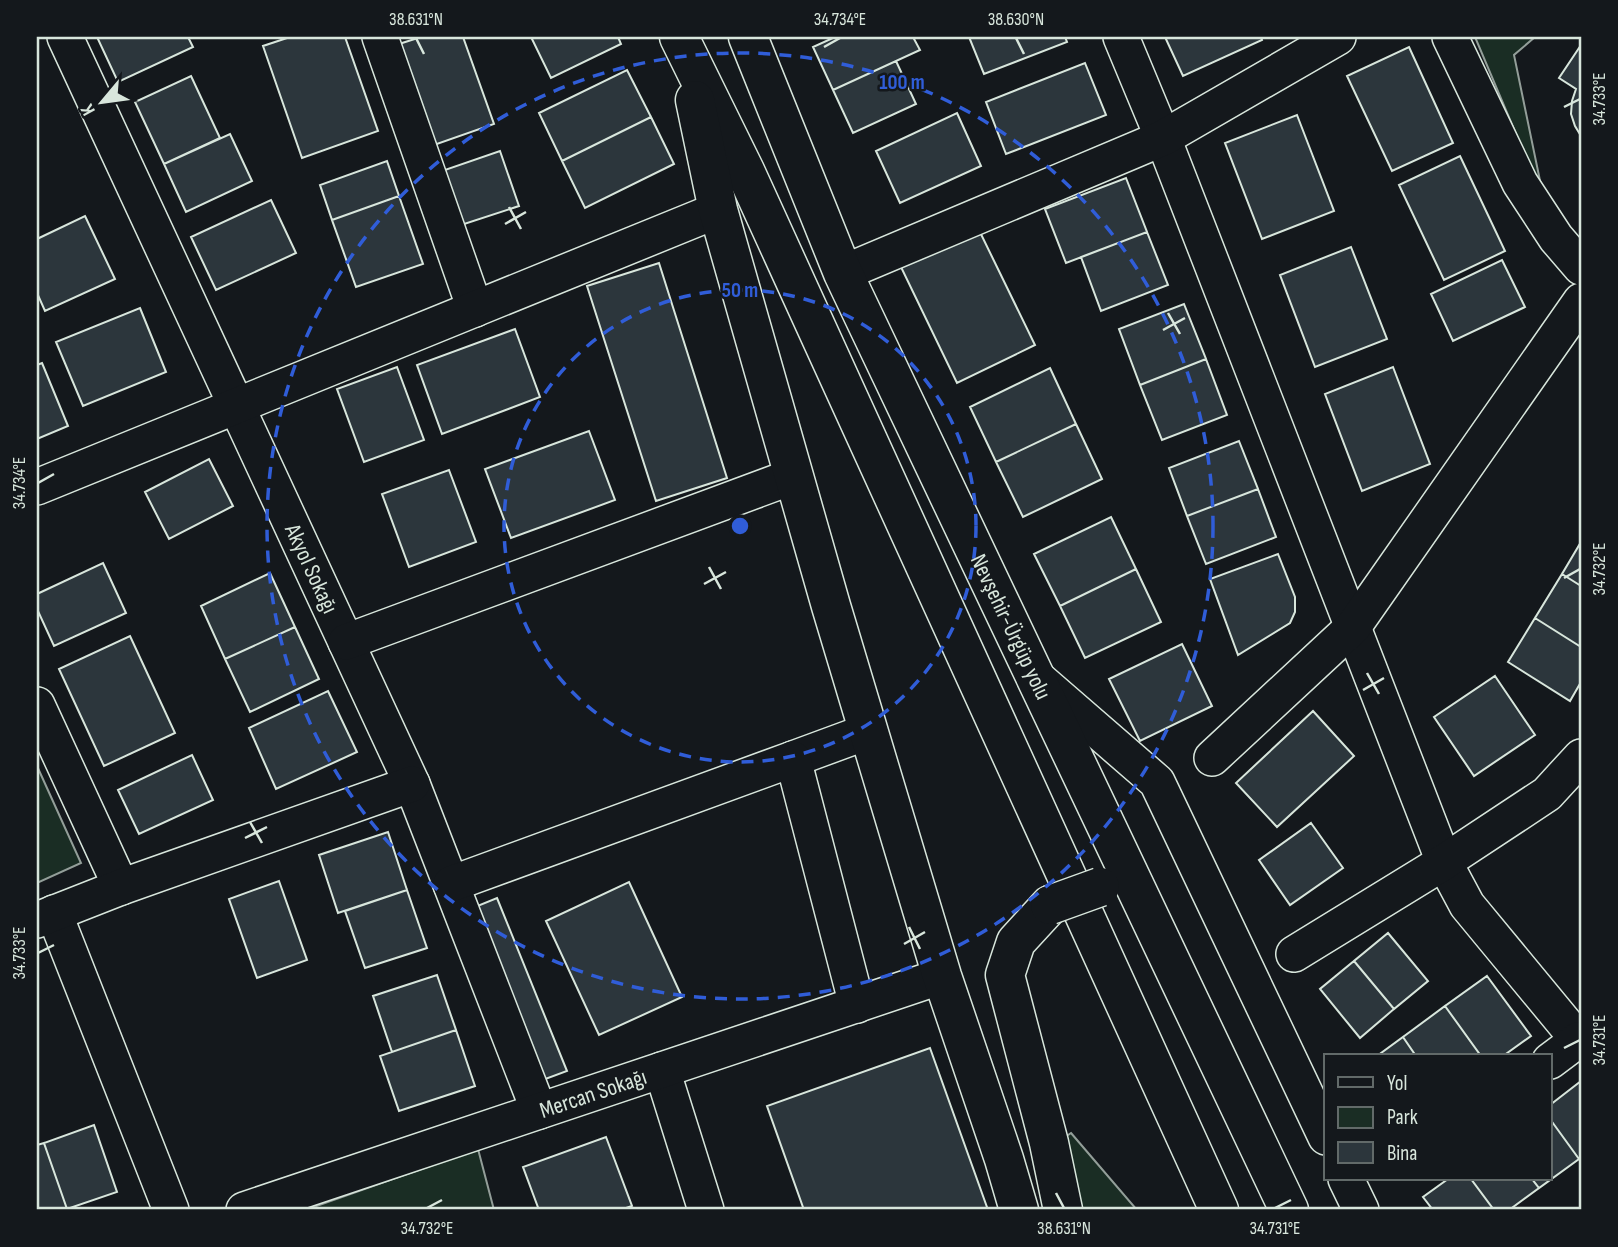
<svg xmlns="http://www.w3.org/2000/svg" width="1618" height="1247" font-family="'Sofia Sans Condensed',sans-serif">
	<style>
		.green { fill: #1a2d24; stroke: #939e99; stroke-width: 2 }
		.building { fill: #2c363c; stroke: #d8e6dc; stroke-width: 2 }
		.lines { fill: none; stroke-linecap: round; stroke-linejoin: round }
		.minor-casing { stroke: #d8e6dc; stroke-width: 38 }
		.highway-casing { stroke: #d8e6dc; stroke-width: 41 }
		.minor { stroke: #14181c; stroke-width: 35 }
		.highway { stroke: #14181c; stroke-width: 38 }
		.highway-bridge-casing { stroke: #d8e6dc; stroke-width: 41; stroke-linecap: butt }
		.highway-bridge { stroke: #14181c; stroke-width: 38 }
		.ticks { fill: none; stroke: #d8e6dc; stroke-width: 2.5 }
		.ring { fill: none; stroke: #305dd8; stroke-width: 3.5; stroke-dasharray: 12 9 }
		.labels { text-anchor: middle; stroke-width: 5; stroke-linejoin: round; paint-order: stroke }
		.street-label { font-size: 23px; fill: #d8e6dc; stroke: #14181c }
		.centre { fill: #305dd8; stroke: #14181c; stroke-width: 3.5 }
		.ring-label { font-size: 21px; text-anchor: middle; font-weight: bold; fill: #305dd8; stroke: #14181c; stroke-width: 5; stroke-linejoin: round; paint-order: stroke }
		.neatline { fill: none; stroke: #d8e6dc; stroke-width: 2.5 }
		.ticks-label { font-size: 18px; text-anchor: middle; fill: #d8e6dc }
	</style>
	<rect width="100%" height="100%" fill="#14181c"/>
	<!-- green -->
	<path class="green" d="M1475,37H1535L1514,55L1544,200Z
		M37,766L81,863L37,883Z
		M1071,1133L1137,1210H1067L1049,1148Z
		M478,1149L494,1210H305Z"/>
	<!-- building -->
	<path class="building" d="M97,37H188L193,47L118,82Z
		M290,37H345L378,131L302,158L263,46Z
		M421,37H463L494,124L434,145L399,44Z
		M531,37H618L621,44L551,78Z
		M835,37H913L920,50L833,90L813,47Z
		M969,37H1065L1067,42L984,74Z
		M1165,37H1261L1262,40L1183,76Z
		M1581,45V136L1575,126L1571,114L1572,101L1576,89L1559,78Z
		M1409,47L1453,143L1392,171L1347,76Z
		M896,61L916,104L853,133L833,90Z
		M1085,63L1106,115L1006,154L986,102Z
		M627,70L651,117L562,161L539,113Z
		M191,76L220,138L164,164L135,102Z
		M957,113L981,166L900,203L876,151Z
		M1297,115L1334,211L1262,239L1225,143Z
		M651,117L674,164L585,208L562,161Z
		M230,134L252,181L186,212L164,164Z
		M500,151L519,206L455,227L436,173Z
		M1460,156L1505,251L1444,280L1399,185Z
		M387,161L399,196L332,220L320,185Z
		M1126,178L1147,232L1066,263L1045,209Z
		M399,196L423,264L356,287L332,220Z
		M271,200L296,253L216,290L191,237Z
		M85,216L115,279L45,311L37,293V239Z
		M978,228L1035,345L957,383L900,265Z
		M1147,232L1168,285L1101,311L1081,257Z
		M1351,247L1387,339L1315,367L1280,275Z
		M1502,260L1525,307L1453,341L1431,294Z
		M659,263L727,478L656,501L587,286Z
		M1184,304L1206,359L1140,385L1119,329Z
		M140,308L166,372L83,406L56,342Z
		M515,329L540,397L442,434L417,365Z
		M1206,359L1227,415L1162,440L1140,385Z
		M42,363L68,426L37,439V365Z
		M397,367L424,440L364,462L337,389Z
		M1393,367L1430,464L1362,491L1325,394Z
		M1050,368L1076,424L996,462L970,407Z
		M1076,424L1102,479L1023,517L996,462Z
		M589,431L615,500L511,538L485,469Z
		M1239,441L1258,489L1187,516L1169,468Z
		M209,459L233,506L169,539L145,492Z
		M449,470L476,542L409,567L382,494Z
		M1258,489L1276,537L1206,564L1187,516Z
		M1111,517L1136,569L1060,606L1034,554Z
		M1581,542V586L1562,574Z
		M1278,554L1295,597V612L1290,623L1238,655L1210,579Z
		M103,563L126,613L54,646L37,609V594Z
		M1136,569L1161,622L1085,658L1060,606Z
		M270,573L295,627L225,659L201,606Z
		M1562,574L1581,586V647L1535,618Z
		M1535,618L1581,647V682L1570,701L1508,662Z
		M295,627L319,679L250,712L225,659Z
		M130,636L175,733L104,766L59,669Z
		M1182,644L1212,706L1140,741L1109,679Z
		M1495,676L1535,735L1474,776L1434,717Z
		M328,691L357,752L276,789L249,728Z
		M1313,711L1354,756L1277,827L1236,783Z
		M192,755L213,800L139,834L118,790Z
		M1311,823L1343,868L1290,905L1259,860Z
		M388,832L407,890L338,913L319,855Z
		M279,881L307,960L257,978L229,899Z
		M629,882L682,997L599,1035L546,921Z
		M407,890L427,948L365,968L345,911Z
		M497,898L567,1071L540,1081L470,909Z
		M1388,933L1428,981L1394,1009L1354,961Z
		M1354,961L1394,1009L1360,1038L1320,989Z
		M437,975L456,1030L392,1052L373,996Z
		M1487,976L1531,1036L1503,1056H1481L1445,1006Z
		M1445,1006L1481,1056H1416L1403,1037Z
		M456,1030L475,1086L399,1111L380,1056Z
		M1403,1037L1416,1056H1377Z
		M930,1048L988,1210H804L767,1106Z
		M1581,1081V1157L1579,1159L1550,1119V1105Z
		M1550,1119L1579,1159L1539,1188L1532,1179H1550Z
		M94,1125L117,1192L67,1209L44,1143Z
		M606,1137L632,1206L620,1210H539L523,1167Z
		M44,1143L67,1209L63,1210H37V1145Z
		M1448,1179H1471L1494,1210H1433L1423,1197Z
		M1471,1179H1532L1539,1188L1509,1210H1494Z"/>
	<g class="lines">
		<defs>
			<g id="minor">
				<path id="s1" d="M65,37L412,784L539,1111"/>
				<path d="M380,37L475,309"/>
				<path d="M1121,37L1163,138L1444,862L1467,905L1581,1043"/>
				<path d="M1450,37L1520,183L1556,238L1581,267"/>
				<path d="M843,273L1163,138L1338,37"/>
				<path d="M37,487L718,210"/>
				<path d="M346,642L794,476"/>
				<path d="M1036,677L1157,782L1326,1137"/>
				<path d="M37,705L121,887"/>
				<path d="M1212,758L1353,627L1581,301"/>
				<path d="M793,759L869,731"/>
				<path d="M451,884L793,759L857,1005"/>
				<path d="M54,913L171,1210"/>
				<path d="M37,920L121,887L412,784"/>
				<path d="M1294,954L1444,862L1547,794L1581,757"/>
				<path d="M1550,1061L1578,1040"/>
				<path d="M662,1070L706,1210"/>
				<path d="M1346,1179L1361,1210"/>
				<path id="s2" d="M244,1210L942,976"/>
			</g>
			<g id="highway">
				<path d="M679,37L745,171L1219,1210"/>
				<path id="s3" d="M748,37L843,273L1289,1210"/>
				<path d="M695,100L718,210L831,606L942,976L1004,1159L1019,1210"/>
				<path d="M1050,905L1016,942L1005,975L1049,1143L1063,1210"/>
			</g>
		</defs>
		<!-- minor casing -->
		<use href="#minor" class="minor-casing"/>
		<!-- highway casing -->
		<use href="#highway" class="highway-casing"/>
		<!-- minor -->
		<use href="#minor" class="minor"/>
		<!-- highway -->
		<use href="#highway" class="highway"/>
		<defs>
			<path id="highway-bridge" d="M1050,905L1100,887"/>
		</defs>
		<!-- highway-bridge casing -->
		<use href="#highway-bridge" class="highway-bridge-casing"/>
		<!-- highway-bridge -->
		<use href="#highway-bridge" class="highway-bridge"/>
	</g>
	<!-- ticks -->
	<path class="ticks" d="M416,38L424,54M1016,38L1024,54M824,47L840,38M1564,107L1580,99M509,207L521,229M505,224L526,212M1168,313L1180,334M1163,330L1185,318M38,483L54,474M709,567L721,589M1564,578L1580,569M704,584L726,572M1367,673L1379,694M1363,690L1384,678M250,822L262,843M245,838L267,827M909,927L920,949M904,944L925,932M38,953L54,945M1564,1048L1580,1040M1056,1193L1064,1208M427,1208L442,1200M1275,1208L1291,1200"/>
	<!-- distance rings -->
	<g class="ring">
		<circle cx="740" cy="526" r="236"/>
		<circle cx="740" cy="526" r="473"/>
	</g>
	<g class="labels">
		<!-- street labels -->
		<g class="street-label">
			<text dy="8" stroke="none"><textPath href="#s1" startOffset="586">Akyol Sokağı</textPath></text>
			<text dy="8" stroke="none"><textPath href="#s3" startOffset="646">Nevşehir-Ürgüp yolu</textPath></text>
			<text dy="8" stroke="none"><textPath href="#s2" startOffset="368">Mercan Sokağı</textPath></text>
		</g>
	</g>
	<circle cx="740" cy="526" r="10" class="centre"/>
	<g class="ring-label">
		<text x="902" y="89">100 m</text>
		<text x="740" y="297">50 m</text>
	</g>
	<!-- border -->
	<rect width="1618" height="1247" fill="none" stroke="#14181c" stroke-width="77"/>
	<!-- legend -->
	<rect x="1324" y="1054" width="228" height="126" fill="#14181c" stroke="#626a69" stroke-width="2"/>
	<rect x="1338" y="1077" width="35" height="10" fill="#14181c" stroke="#626a69" stroke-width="2"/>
	<text x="1387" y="1090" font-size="21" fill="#d8e6dc">Yol</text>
	<rect x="1338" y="1107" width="35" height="21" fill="#1a2d24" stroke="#626a69" stroke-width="2"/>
	<text x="1387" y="1124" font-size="21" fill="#d8e6dc">Park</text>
	<rect x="1338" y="1142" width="35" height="21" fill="#2c363c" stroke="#626a69" stroke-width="2"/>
	<text x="1387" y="1160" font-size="21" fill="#d8e6dc">Bina</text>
	<!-- north arrow -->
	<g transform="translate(102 102) rotate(241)" stroke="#14181c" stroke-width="5" paint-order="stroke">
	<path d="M0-5L12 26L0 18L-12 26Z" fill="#d8e6dc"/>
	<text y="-10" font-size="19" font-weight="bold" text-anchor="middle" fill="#d8e6dc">K</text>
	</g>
	<rect x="38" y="38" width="1542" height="1170" class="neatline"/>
	<g class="ticks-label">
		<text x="416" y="25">38.631°N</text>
		<text x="840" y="25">34.734°E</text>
		<text x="1016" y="25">38.630°N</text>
		<text transform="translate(1599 99) rotate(-90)" y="6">34.733°E</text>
		<text transform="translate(19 483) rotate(-90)" y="6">34.734°E</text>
		<text transform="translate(1599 569) rotate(-90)" y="6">34.732°E</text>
		<text transform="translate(19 953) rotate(-90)" y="6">34.733°E</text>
		<text transform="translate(1599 1040) rotate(-90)" y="6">34.731°E</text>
		<text x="427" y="1234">34.732°E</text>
		<text x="1064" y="1234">38.631°N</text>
		<text x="1275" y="1234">34.731°E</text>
	</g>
</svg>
